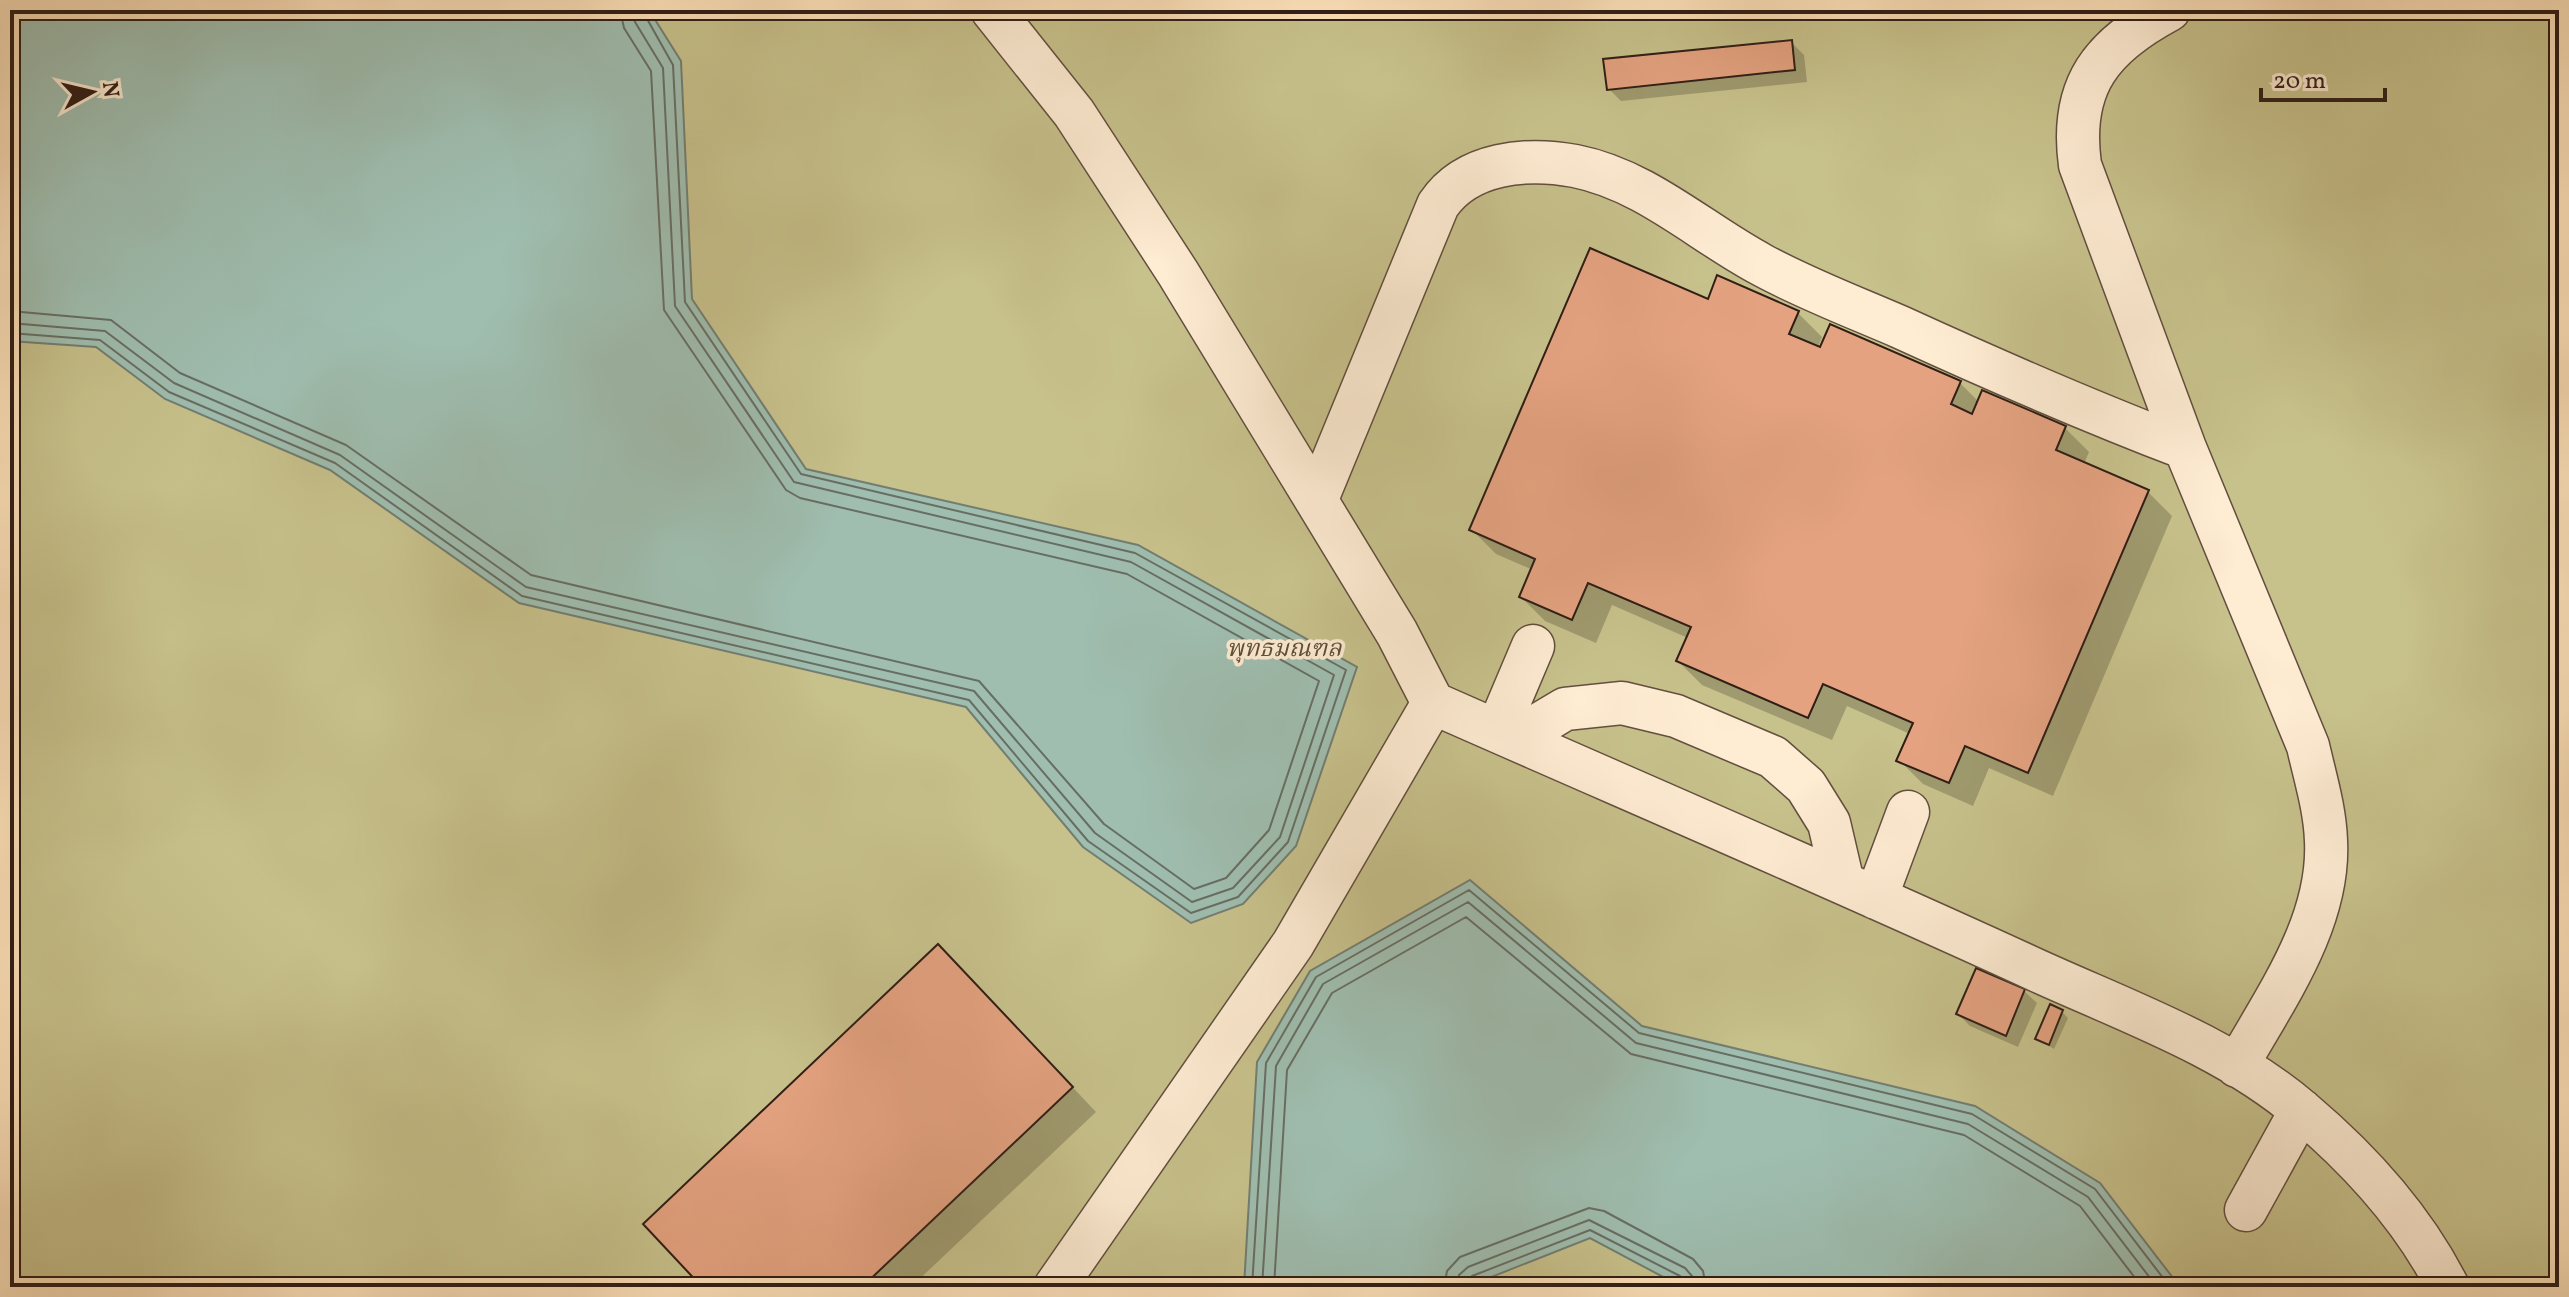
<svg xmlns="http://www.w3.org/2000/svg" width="2569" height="1297" font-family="Vollkorn,'Noto Serif Thai',serif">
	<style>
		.green { fill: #c7c18b; stroke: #7b7050; stroke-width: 2 }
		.water { fill: #9fbeb0; stroke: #727e72; stroke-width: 2 }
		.shadow { fill: #0003 }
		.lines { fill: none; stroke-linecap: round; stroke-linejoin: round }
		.shore { stroke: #676e63; stroke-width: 2 }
		.building { fill: #e4a280; stroke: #2f1e16; stroke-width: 2 }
		.minor-casing { stroke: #624f3f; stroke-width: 45 }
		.minor { stroke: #feecd3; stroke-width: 42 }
		.labels { text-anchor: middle; stroke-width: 7; stroke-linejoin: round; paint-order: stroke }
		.park-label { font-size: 24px; font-style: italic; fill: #5d4f39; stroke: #feecd3 }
	</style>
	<rect width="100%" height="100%" fill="#fde2bb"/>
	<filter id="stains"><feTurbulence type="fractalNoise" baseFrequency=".0025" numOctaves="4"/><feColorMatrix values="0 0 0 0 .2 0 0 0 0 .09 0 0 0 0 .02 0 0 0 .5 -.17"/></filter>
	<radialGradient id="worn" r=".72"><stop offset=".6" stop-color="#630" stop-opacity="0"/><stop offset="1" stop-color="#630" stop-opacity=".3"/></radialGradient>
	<!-- green -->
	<path class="green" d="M10,10H2559V1287H10Z"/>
	<!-- water -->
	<path class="water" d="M10,10H649L681,61L692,299L806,469L1138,545L1357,667L1296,846L1243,904L1191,923L1083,847L966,707L519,603L330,470L165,399L96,347L10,341Z
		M1470,880L1642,1026L1975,1106L2100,1183L2180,1287H1682L1590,1238L1466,1287H1244L1257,1062L1310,971Z"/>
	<!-- shadow -->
	<path class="shadow" d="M1791,42L1804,55L1807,82L1621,101L1609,89Z
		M1709,301L1798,313L1822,337L1816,352L1960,383L1979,402L2065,428L2089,452L2084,464L2148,492L2172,516L2053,796L1989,768L1973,806L1923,784L1899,760L1910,734L1847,706L1832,740L1702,685L1678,661L1688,638L1612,605L1596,643L1545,621L1521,597L1533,570L1496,554L1472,530Z
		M962,970L1096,1112L911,1287H705Z
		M2024,991L2037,1003L2018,1047L1970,1026L1958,1014Z
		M2062,1012L2068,1018L2054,1049L2038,1039Z"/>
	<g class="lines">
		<!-- shore -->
		<path class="shore" d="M10,311L111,320L180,373L346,445L531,575L979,681L1104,824L1194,889L1226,878L1269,830L1319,681L1127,574L800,498L786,490L664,310L651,71L624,28L620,10
			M10,323L105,331L174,383L340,455L526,587L974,691L1095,833L1192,902L1233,888L1280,837L1334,675L1131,562L794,482L675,306L663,68L635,22L632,10
			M10,333L100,340L169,392L335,463L522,596L969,700L1088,841L1191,913L1238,897L1288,842L1346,670L1135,553L801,474L685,302L673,65L642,10
			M1252,1287L1266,1063L1316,977L1469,890L1639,1033L1972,1114L2095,1189L2170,1287
			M1262,1287L1276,1066L1323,984L1468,902L1636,1043L1968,1124L2088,1197L2157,1287
			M1274,1287L1287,1070L1332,993L1466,917L1631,1054L1964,1135L2080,1206L2142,1287
			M1444,1287L1447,1271L1460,1257L1589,1208L1604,1211L1693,1259L1703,1271L1706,1287
			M1456,1287L1459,1275L1468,1267L1589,1220L1685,1268L1692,1276L1694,1287
			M1466,1287L1472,1276L1590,1230L1680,1276L1684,1287"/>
	</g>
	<!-- building -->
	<path class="building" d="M1792,40L1795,70L1607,90L1603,59Z
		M1590,248L1708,299L1717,275L1799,311L1789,334L1820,347L1830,324L1961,381L1951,404L1972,414L1982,390L2066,426L2056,450L2149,490L2028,773L1965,746L1949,783L1896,761L1913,723L1823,684L1808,718L1676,661L1691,627L1588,583L1572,620L1519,597L1535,559L1469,530Z
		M938,944L1073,1087L862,1287H702L643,1224Z
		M1976,968L2025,989L2006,1036L1956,1014Z
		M2050,1004L2063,1010L2049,1045L2035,1039Z"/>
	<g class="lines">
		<defs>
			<path id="minor" d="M992,10L1074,113L1178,273L1397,633L1433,703
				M2169,10C2102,46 2069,85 2080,165L2185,448
				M1317,499L1438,205C1467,162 1527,157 1575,166C1646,180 1700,232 1762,265C1806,289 1854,307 1900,327C1994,370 2088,411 2185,448L2308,746C2315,777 2325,809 2326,841C2330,923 2275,998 2237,1066
				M1497,731L1533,646
				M1515,739L1565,709L1622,703L1676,716L1773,757L1806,786L1829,823L1843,883
				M1876,898L1908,812
				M2246,1210L2301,1110
				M1055,1287L1293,944L1433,703C1630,790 1829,875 2025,965C2117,1008 2224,1044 2302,1111C2360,1160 2414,1220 2448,1287"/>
		</defs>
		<!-- minor casing -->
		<use href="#minor" class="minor-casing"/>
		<!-- minor -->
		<use href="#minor" class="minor"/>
	</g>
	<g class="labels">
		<!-- park labels -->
		<g class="park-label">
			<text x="1284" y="656">พุทธมณฑล</text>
		</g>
	</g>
	<!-- margin -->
	<rect width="2569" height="1297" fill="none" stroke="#fde2bb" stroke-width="40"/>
	<rect x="12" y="12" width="2545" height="1273" fill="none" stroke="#2f1e16" stroke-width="4"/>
	<rect x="20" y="20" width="2529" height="1257" fill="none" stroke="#2f1e16" stroke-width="2"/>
	<!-- north arrow -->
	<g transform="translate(92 92) rotate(82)" stroke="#feecd3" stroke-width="6" paint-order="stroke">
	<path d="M0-6L14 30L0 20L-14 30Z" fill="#2f1e16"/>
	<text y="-12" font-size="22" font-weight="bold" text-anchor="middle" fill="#2f1e16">N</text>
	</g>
	<!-- scale -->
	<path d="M2261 88v12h124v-12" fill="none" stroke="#2f1e16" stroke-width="4"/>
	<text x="2273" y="88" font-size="24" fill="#2f1e16" stroke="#feecd3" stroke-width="6" paint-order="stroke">20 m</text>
	<rect width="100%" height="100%" filter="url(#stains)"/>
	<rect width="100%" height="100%" fill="url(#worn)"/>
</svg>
